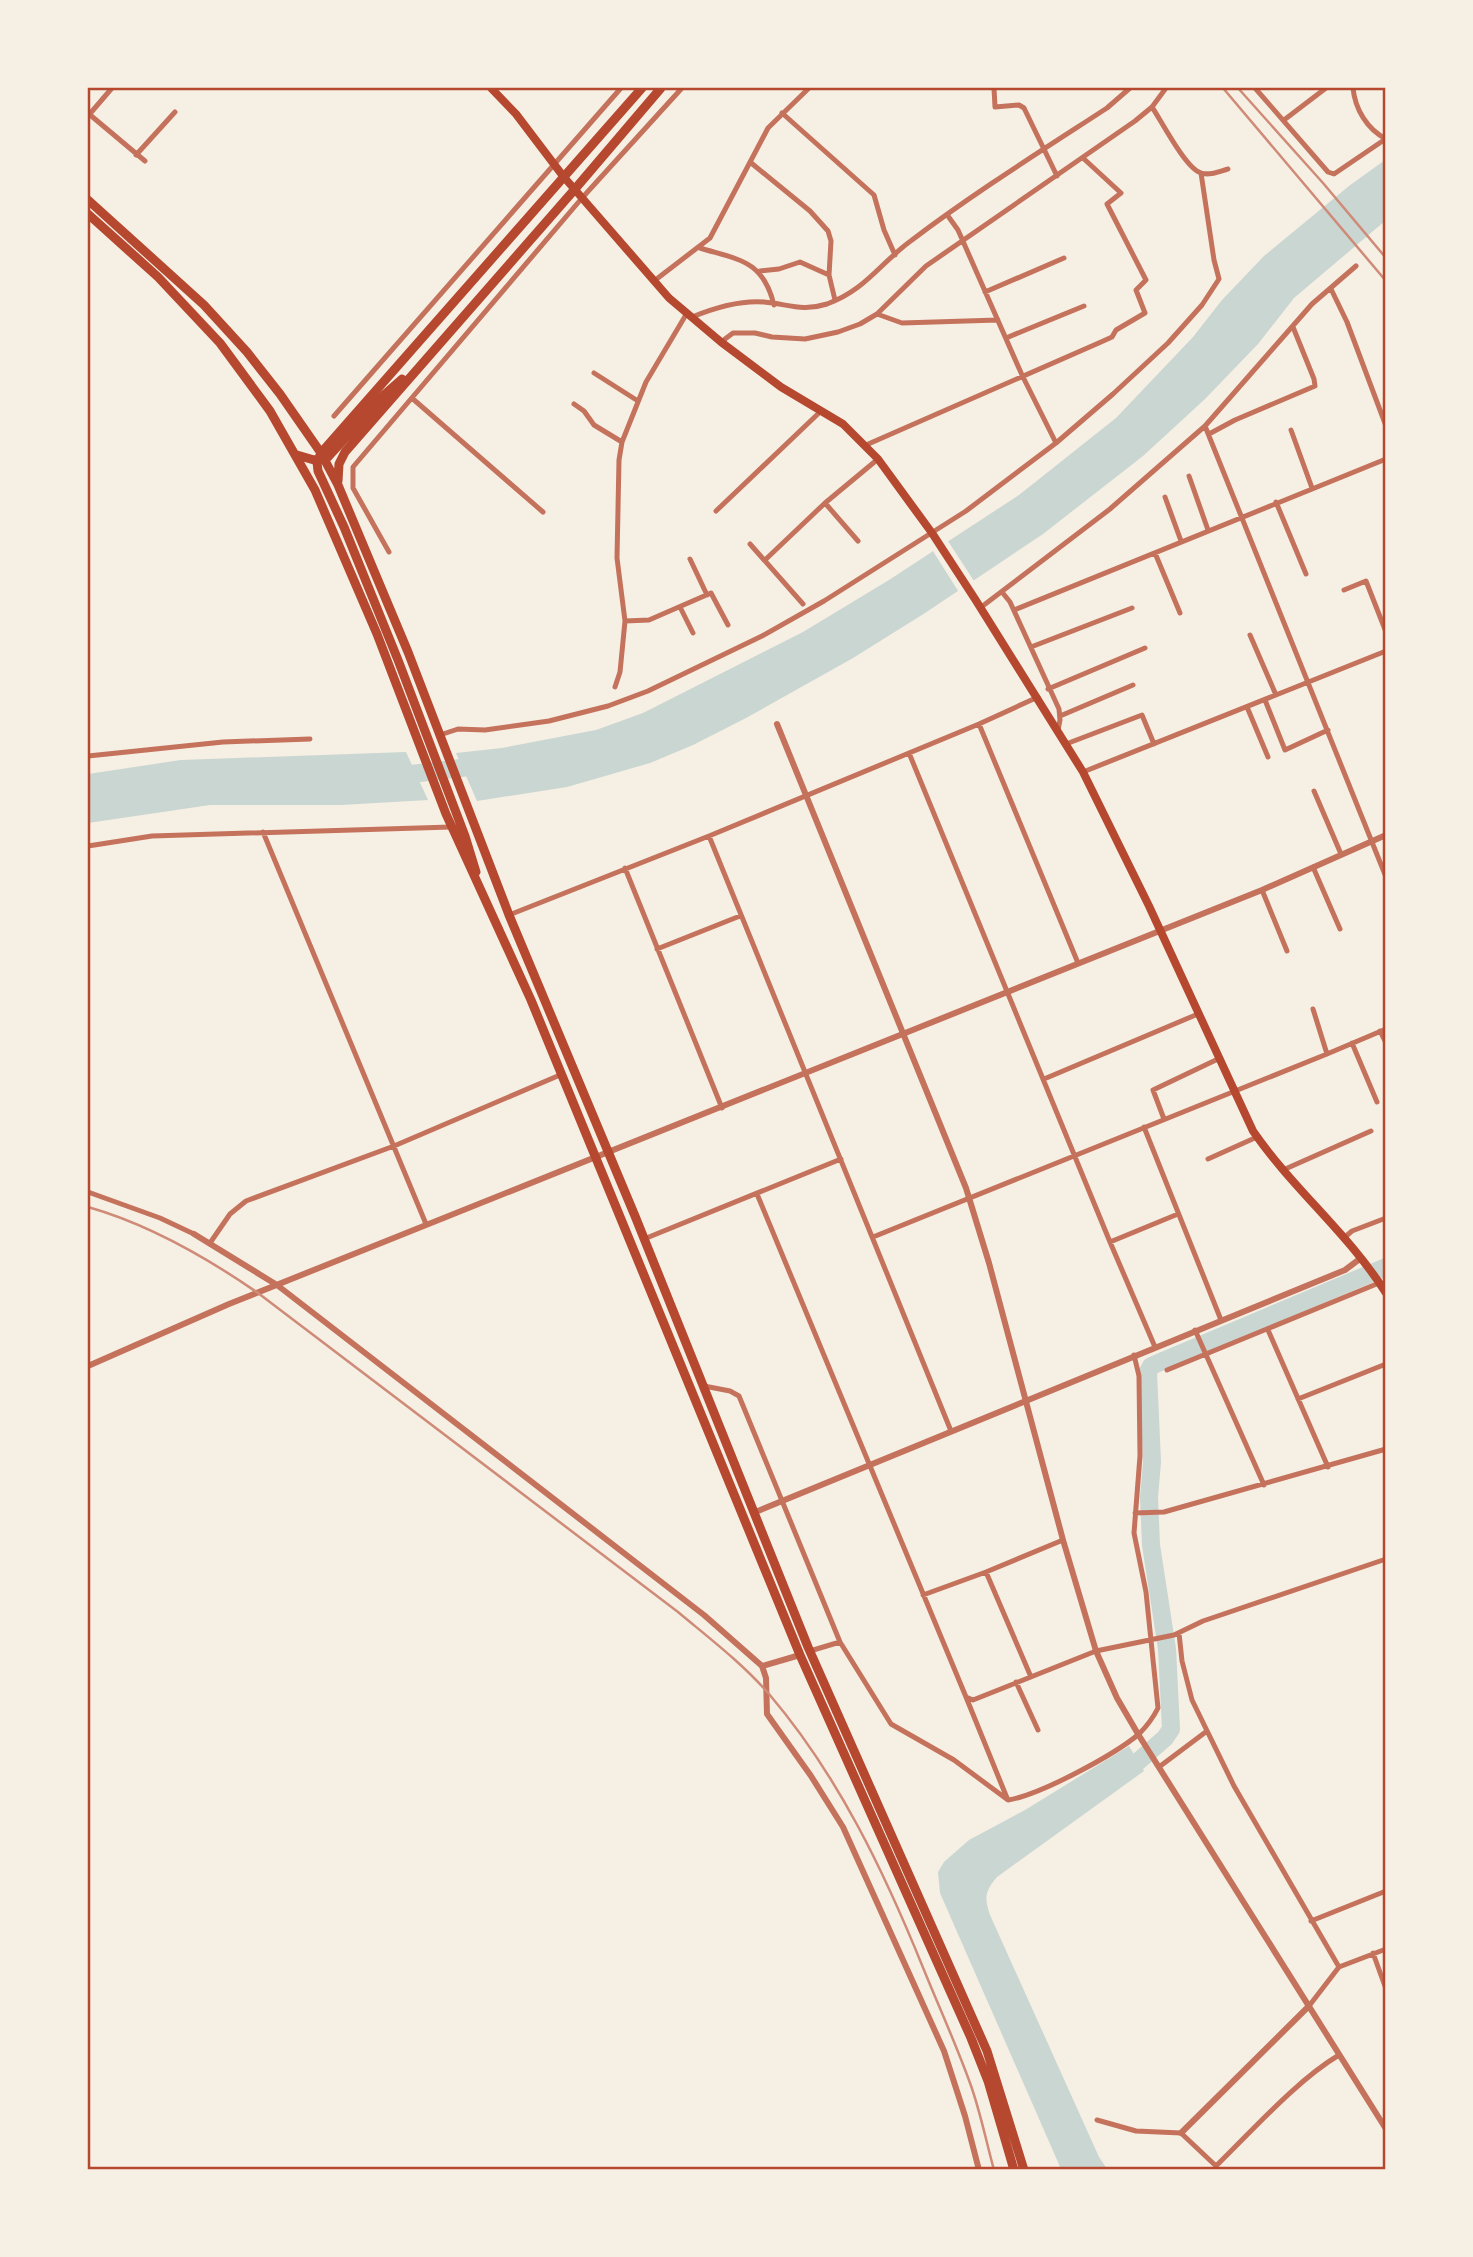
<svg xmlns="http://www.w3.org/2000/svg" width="1473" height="2257" font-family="'Asap Condensed',sans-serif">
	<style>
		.water { fill: #c9d6d2 }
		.pier { fill: #f6efe4 }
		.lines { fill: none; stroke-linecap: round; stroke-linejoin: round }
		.river { stroke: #c9d6d2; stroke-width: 18 }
		.minor { stroke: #c5725c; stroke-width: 5 }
		.tertiary { stroke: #c5725c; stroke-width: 6 }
		.primary { stroke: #b5482f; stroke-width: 8 }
		.trunk { stroke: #b5482f; stroke-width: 9 }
		.rail { stroke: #cf8b77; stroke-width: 2.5 }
		.neatline { fill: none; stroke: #b5482f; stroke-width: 2.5 }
	</style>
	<rect width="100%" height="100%" fill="#f6efe4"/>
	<!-- water -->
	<path class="water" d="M1385,160V221L1294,298L1258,344L1205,399L1143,456L1043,534L925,613L853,658L746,718L693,745L650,763L567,787L477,801L456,753L502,748L596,730L643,713L803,632L889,580L1019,495L1116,418L1193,337L1222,300L1264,256L1349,186Z
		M406,752L428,800L341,805H210L88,823V774L181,760Z
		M1129,1746L1144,1771L997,1877C985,1891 984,1898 990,1915L1099,2157L1107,2169H1061L940,1893L938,1872L944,1862L969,1840L1025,1810Z"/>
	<!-- pier -->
	<path class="pier" d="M946,538L976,584L960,594L931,548Z"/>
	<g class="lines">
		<!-- river -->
		<path class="river" d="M395,776L485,765
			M1134,1765L1165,1738L1171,1729L1167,1649L1151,1545L1149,1497L1152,1462L1148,1372L1151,1366L1386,1267"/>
		<!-- minor -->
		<path class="minor" d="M994,88L995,107L1019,105L1024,108L1057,176
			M1255,88L1328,172L1334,174L1384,140
			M1353,88C1355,109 1367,129 1386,139
			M1152,107C1162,122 1186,169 1201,173C1210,176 1220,171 1228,169
			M782,113L874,195L884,230L895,255
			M89,114L145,161
			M88,116L112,88
			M1284,120L1326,88
			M136,155L175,112
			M750,162L810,211L828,231L831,241L829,275L835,300
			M948,216L958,230L1022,375L1056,443
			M700,248C739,260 763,260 774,305
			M760,271L779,269L800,262L829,275
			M654,281L710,238L768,128L809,88
			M1331,289L1347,322L1386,426
			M985,292L1064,258
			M877,314L902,323L998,320
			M692,317C714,308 739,300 764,302C788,304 802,312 827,304C866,290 881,262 912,240C974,193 1041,151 1107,108L1130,88
			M1006,338L1084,306
			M721,342L733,333H755L772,337L805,339L838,332L860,324L877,314L926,266L1135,121L1152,107L1166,88
			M594,373L638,401
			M413,399L543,512
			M574,404L584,411L594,425L622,442
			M334,416L621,88
			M1205,426L1386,877
			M1291,430L1312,488
			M1209,434L1235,420L1315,386L1314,379L1293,327
			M866,445L1101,342L1112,337L1116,330L1145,313L1136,290L1146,280L1107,204L1121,193L1083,158
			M1189,476L1208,530
			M1165,497L1181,541
			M1276,502L1306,574
			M825,503L858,541
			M716,511L821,411
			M750,544L803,604
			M389,552L353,488V467L582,198L682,88
			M1155,553L1180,613
			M690,559L707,595
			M765,560L825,503L878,459
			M1344,590L1366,581L1386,632
			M1002,592L1010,602L1059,709L1060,720L1058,730
			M680,607L693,633
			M980,608L1110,509L1205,426L1312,304L1356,266
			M1014,610L1386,459
			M625,621L649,620L711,593L728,625
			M1250,635L1276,695
			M1031,647L1132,608
			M615,687L620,672L625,621L617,558L619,460L622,442L646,382L687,313
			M1048,689L1145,648
			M1265,700L1285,750L1328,730
			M1247,707L1268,757
			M1060,716L1133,685
			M979,724L1078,963
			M440,735L458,729L485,730L549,721L608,706L648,691L762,636L824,601L966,511L1056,443L1113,394L1168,343L1202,305L1219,279L1214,260L1201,173
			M1066,744L1142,715L1154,744
			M909,753L1110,1242L1155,1347
			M88,756L223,742L310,739
			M1083,772L1386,651
			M1314,791L1341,854
			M263,832L426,1224
			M709,836L951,1431
			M88,846L152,836L451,827
			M1313,867L1340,929
			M625,868L722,1108
			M1262,890L1287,951
			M509,915L709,836L979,724L1038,697
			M657,949L740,916
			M1313,1009L1327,1054
			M1380,1031L1386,1043
			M1352,1043L1377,1102
			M1044,1079L1198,1014
			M1164,1119L1153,1090L1218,1059
			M1144,1127L1221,1320
			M1208,1159L1257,1137
			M1283,1170L1371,1131
			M88,1192L160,1218L194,1234
			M757,1194L966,1697L973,1700L1096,1651L1174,1635L1203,1621L1386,1559
			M873,1237L1327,1054L1386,1029
			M1345,1237L1352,1231L1386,1218
			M644,1239L841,1159
			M1110,1242L1178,1214
			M210,1243L230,1214L246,1201L394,1146L560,1075
			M1195,1330L1264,1485
			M1268,1330L1328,1467
			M1167,1370L1379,1283
			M704,1386L730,1391L739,1396L840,1642L891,1724L954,1760L1008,1800C1040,1795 1114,1755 1139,1734C1147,1726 1153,1718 1158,1708L1146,1592L1134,1533L1140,1456L1139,1376L1134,1355
			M1298,1399L1386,1364
			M1135,1513L1164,1512L1386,1449
			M986,1572L1031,1677
			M923,1595L986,1572L1063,1540
			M1179,1633L1182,1661L1192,1700L1234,1786L1339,1967
			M810,1651L840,1642
			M1016,1682L1038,1730
			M966,1697L1007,1798
			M1159,1767L1207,1731
			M1311,1921L1386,1891
			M1373,1953L1386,1989
			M1309,2006L1339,1967L1386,1949
			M1097,2120L1136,2131L1181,2133L1216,2166C1252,2131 1297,2080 1339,2055"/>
		<!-- tertiary -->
		<path class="tertiary" d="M777,724L966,1188L989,1263L1063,1540L1096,1651L1117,1698L1138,1734L1386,2129
			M194,1234L277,1285L704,1615L762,1666L766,1678L767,1714L811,1776L843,1827L944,2051L965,2116L979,2170
			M88,1366L229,1304L1262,890L1386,835
			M753,1513L1345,1270L1361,1258
			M762,1666L800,1655
			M1181,2133L1309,2006"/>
		<!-- primary -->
		<path class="primary" d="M491,88L516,114L563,176L669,298L721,342L781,387L843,424L878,459L932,533L975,599L1083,772L1149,906L1253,1131C1293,1189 1348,1233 1386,1293"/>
		<!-- trunk -->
		<path class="trunk" d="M88,200L204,305L247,352L280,394L321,453L338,485L408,652L509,915L635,1216L808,1647L987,2051L1024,2170
			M88,214L158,277L220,343L270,411L315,490L377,634L446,814L531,1000L800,1655L971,2038L988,2081L1014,2170
			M297,455L314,460L328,457L385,394L402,379
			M338,481L339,464L345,452L575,189L661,88
			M476,872L465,836L398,660L344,527L318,471L317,462L321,453L642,88"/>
		<!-- rail -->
		<path class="rail" d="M1223,88L1386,281
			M1238,88L1323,183L1386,258
			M88,1207C148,1224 206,1257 258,1293L678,1612C709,1638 742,1663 769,1694C838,1775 884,1871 924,1970C939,2007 956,2044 970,2083C980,2110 986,2141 994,2170"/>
	</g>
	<!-- border -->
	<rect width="1473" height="2257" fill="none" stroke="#f6efe4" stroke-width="178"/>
	<rect x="89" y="89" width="1295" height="2079" class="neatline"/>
</svg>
